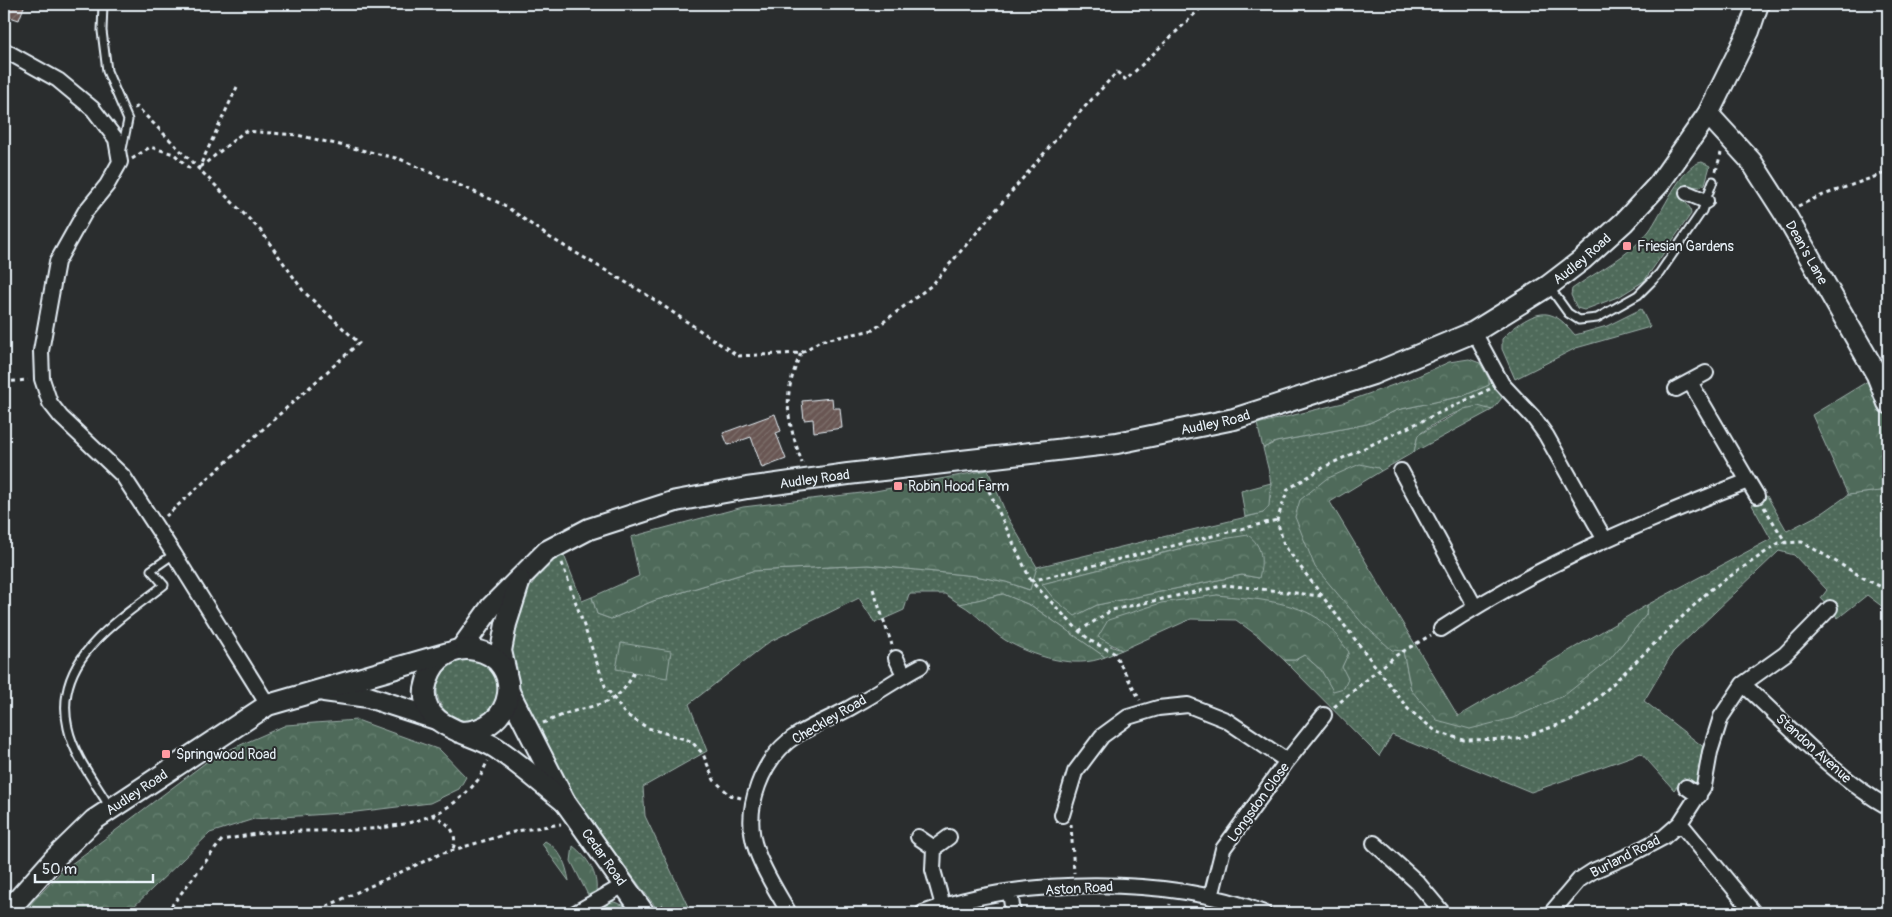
<svg xmlns="http://www.w3.org/2000/svg" width="1892" height="917" font-family="Pangolin,sans-serif">
	<style>
		.grass { fill: url(#grass-dots); stroke: #9caea9; fill-rule: evenodd }
		.forest { fill: url(#forest-crowns); stroke: #9caea9 }
		.park { fill: url(#park-tufts); stroke: #9caea9 }
		.building { fill: url(#building-hatch); stroke: #e8f1f8 }
		.lines { fill: none; stroke-linecap: round; stroke-linejoin: round }
		.lane-casing { stroke: #e8f1f8; stroke-width: 11 }
		.street-casing { stroke: #e8f1f8; stroke-width: 18 }
		.secondary-casing { stroke: #e8f1f8; stroke-width: 24 }
		.path { stroke: #e8f1f8; stroke-width: 3; stroke-dasharray: 4 4; stroke-linecap: butt }
		.lane { stroke: #2a2d2e; stroke-width: 7 }
		.street { stroke: #2a2d2e; stroke-width: 14 }
		.secondary { stroke: #2a2d2e; stroke-width: 20 }
		.poi-dot { fill: #ff9aa2; stroke: #2a2d2e; stroke-width: 2 }
		.labels { text-anchor: middle; stroke-width: 4; stroke-linejoin: round; paint-order: stroke }
		.poi-label { font-size: 14px; fill: #e8f1f8; stroke: #2a2d2e; text-anchor: start }
		.street-label { font-size: 14px; fill: #e8f1f8; stroke: #2a2d2e }
	</style>
	<defs>
		<pattern id="grass-dots" width="8" height="8" patternUnits="userSpaceOnUse" patternTransform="scale(1.25)"><rect width="8" height="8" fill="#4f6b5a"/><path d="M2 2h.1M6 6h.1" fill="none" stroke="#688172" stroke-width="1.8" stroke-linecap="round"/></pattern>
		<pattern id="forest-crowns" width="20" height="18" patternUnits="userSpaceOnUse" patternTransform="scale(1.25)"><rect width="20" height="18" fill="#4f6b5a"/><path d="M2 6a3 3 0 1 1 6 0M12 15a3 3 0 1 1 6 0" fill="none" stroke="#688172"/></pattern>
		<pattern id="park-tufts" width="24" height="20" patternUnits="userSpaceOnUse" patternTransform="scale(1.25)"><rect width="24" height="20" fill="#4f6b5a"/><path d="M3 7l-1-3M5 7V3M7 7l1-3M15 17l-1-3M17 17v-4M19 17l1-3" fill="none" stroke="#688172"/></pattern>
		<pattern id="building-hatch" width="6" height="6" patternUnits="userSpaceOnUse" patternTransform="scale(1.25)"><rect width="6" height="6" fill="#695753"/><path d="M-1 1l2-2M0 6l6-6M5 7l2-2" fill="none" stroke="#7e706c"/></pattern>
	</defs>
	<rect width="100%" height="100%" fill="#2a2d2e"/>
	<filter id="ink" filterUnits="userSpaceOnUse"><feTurbulence type="fractalNoise" baseFrequency=".02" numOctaves="2"/><feDisplacementMap in="SourceGraphic" scale="10" xChannelSelector="R" yChannelSelector="G"/><feConvolveMatrix kernelMatrix="1 2 1 2 8 2 1 2 1" color-interpolation-filters="sRGB"/></filter>
	<g filter="url(#ink)">
		<!-- grass -->
		<path class="grass" d="M1702,162L1710,166L1705,184L1700,187L1690,186L1682,198L1690,208L1691,214L1644,281L1620,296L1584,310L1577,308L1571,295L1572,289C1597,271 1630,256 1649,231C1661,215 1682,164 1702,162Z
			M1641,309L1650,327L1576,348L1515,379L1502,349V339C1512,328 1535,309 1551,315C1561,318 1568,327 1575,335L1607,326Z
			M1491,381L1502,398L1492,410C1464,403 1441,419 1418,435L1414,452L1381,471L1378,468L1300,500L1403,651L1411,690L1470,729L1646,615L1647,605L1771,539L1752,505L1767,496L1787,531L1824,512L1848,495L1888,490V611L1867,595L1838,618L1821,598L1827,590L1794,555L1779,551L1673,652L1644,701L1710,752L1701,792L1684,777L1674,790L1641,753L1531,792L1392,735L1379,756L1284,660H1295L1304,655L1321,670L1342,667L1346,657L1302,610L1264,601L1217,595L1110,646L1122,650L1105,657L1032,606L1003,594L960,604L945,594H909L904,610L875,623L859,598L769,642L689,704L707,751L643,787L645,816L691,913H660C614,849 490,704 514,622C522,594 540,570 562,550L582,601L592,597L597,614L611,619L653,601L752,571L868,565L975,576L1006,582L1029,590L1037,567L1263,513C1278,494 1268,470 1263,448L1276,442L1367,424L1397,410L1463,396L1489,385ZM1209,541L1259,578L1242,575L1097,605L1076,615L1043,584Z
			M437 690a31 31 0 1 1 62 0a31 31 0 1 1-62 0Z
			M611,901L623,905L632,913H592L591,911Z"/>
		<!-- forest -->
		<path class="forest" d="M1469,359L1480,363L1489,379V385L1463,396L1397,410L1367,424L1276,442L1263,448L1257,424L1343,403L1418,376L1449,362Z
			M1868,381L1888,416V490L1848,495L1812,415Z
			M1478,406L1492,410L1414,452L1418,435L1464,409Z
			M1360,464L1378,468L1381,471L1330,502L1458,716L1647,605L1646,615L1610,659L1565,695L1513,718L1470,729L1437,720L1411,690L1403,651L1392,650L1363,624L1315,567L1295,517L1300,500L1326,479Z
			M988,470L1008,518L1037,567L1030,590L1006,582L975,576L868,565L752,571L653,601L611,619L597,614L592,597L639,576L631,537L743,507L870,492Z
			M1271,483L1269,506L1263,513L1245,517L1241,491Z
			M1248,535C1263,546 1263,561 1259,578L1242,575L1097,605L1075,616L1054,599L1042,584L1211,541Z
			M1003,594L1032,606L1105,657C1075,670 1032,656 1005,640C989,630 977,613 960,604Z
			M1217,595C1251,599 1295,600 1323,622C1333,629 1341,642 1349,652L1342,667L1348,679L1344,688L1333,691L1321,670L1304,655L1295,660H1284L1258,636L1236,620L1191,619L1122,650L1098,637L1108,620L1161,603Z
			M357,720L440,750L466,777L459,789L430,803L356,812L254,819L210,833L127,913H22L62,871L213,757L286,725Z
			M545,841C561,850 566,864 569,881L542,844Z
			M573,846C588,858 598,873 596,892L588,895L571,861Z"/>
		<!-- park -->
		<path class="park" d="M621,643L671,651L667,678L616,669Z"/>
		<!-- building -->
		<path class="building" d="M11,4H25L19,20L7,16Z
			M832,398L833,408H840L842,428L814,432L813,419L804,420L802,401Z
			M775,414L781,431L776,433L786,459L762,468L751,437L728,445L723,433Z"/>
		<g class="lines">
			<defs>
				<path id="lane" d="M103,4L102,31L107,71L128,120L122,149
					M1550,288L1568,313L1579,320L1597,318L1638,295L1659,274L1702,211L1713,181
					M109,806C95,782 74,756 68,728C52,659 118,621 164,585L151,570L174,554"/>
				<path id="street" d="M4,50L58,80L93,109L116,139L120,162L107,185L85,212L57,262L41,351L42,379L50,403L61,417L123,476L174,554L268,705
					M1687,193L1706,201
					M1474,332L1502,384L1533,417L1546,435L1605,540
					M1676,389L1706,373
					M1401,471L1475,607
					M1748,481L1757,496
					M1441,629C1536,566 1642,522 1748,481L1690,382
					M896,658L904,675
					M1743,684C1787,724 1836,778 1888,807
					M1686,787L1699,796
					M1062,815L1075,772L1102,736L1128,717L1158,708L1188,705L1226,720L1287,761
					M1680,823L1754,913
					M918,837L934,848L949,837
					M1374,843L1417,882L1443,913
					M934,848L933,870L943,906
					M1010,892L1013,913
					M1211,897L1223,849L1287,761L1324,715
					M575,913L624,885
					M789,913C778,893 763,871 756,849C742,809 762,757 797,735C816,723 837,716 855,705C878,693 898,678 921,666
					M923,913C1017,877 1171,875 1264,913
					M1551,913L1579,880L1593,871L1628,856L1664,837L1680,823L1704,786L1710,752L1721,717L1743,684L1785,654L1830,608"/>
				<g id="secondary">
					<path id="s1" d="M1708,114L1751,161L1785,214L1877,375L1888,403"/>
					<path id="s2" d="M461,649L491,607L547,551L589,529L676,501L747,488L848,474L1117,443L1234,419L1373,374L1474,332L1548,286L1582,260L1624,222L1659,184L1708,114L1749,31L1758,4"/>
					<path d="M506,673L501,651L506,624L520,580"/>
					<path d="M324,691L368,697L436,719"/>
					<path id="s3" d="M509,692L565,802L644,913"/>
					<path d="M459,732C518,733 525,659 475,650C462,647 450,651 440,659C431,667 427,678 425,689C421,729 472,732 496,748C520,764 542,784 565,802"/>
					<path id="s4" d="M6,913L54,859L94,820L268,705L448,653"/>
				</g>
			</defs>
			<!-- lane casing -->
			<use href="#lane" class="lane-casing"/>
			<!-- street casing -->
			<use href="#street" class="street-casing"/>
			<!-- secondary casing -->
			<use href="#secondary" class="secondary-casing"/>
			<!-- path -->
			<path class="path" d="M134,108L137,107L261,231L304,292L359,343L166,516
				M132,159L150,147L174,154L189,168L192,164
				M200,165L202,166L245,131L297,135L400,159L504,205L549,237L644,293L738,356L801,353L820,341L873,330L932,285L1069,124L1117,72L1126,80L1205,4
				M198,170L237,87
				M1716,171L1721,153
				M1798,206L1818,197L1888,172
				M801,353C781,399 787,418 802,463
				M4,382L28,380
				M1490,389L1326,466L1288,489L1277,520L1284,545L1335,613L1408,709L1437,732L1464,740L1518,739L1572,720L1597,699L1710,590L1779,543L1802,542L1869,581L1888,590
				M982,476L1031,581L1079,631L1091,641L1114,653L1140,700
				M1764,507L1786,543
				M562,563L605,686L625,714L648,728L691,741L703,754L714,780L730,795L741,798
				M1031,581L1277,520
				M873,589L892,645
				M1079,631L1112,610L1226,585L1321,596
				M1334,707L1395,656L1431,635
				M543,723C551,720 560,716 568,713C599,703 619,706 634,672
				M432,815C447,821 459,832 453,849
				M1071,824L1074,873
				M661,905L667,913
				M166,913L222,840C240,837 258,833 275,832C342,828 430,841 477,781C482,776 484,767 488,761
				M312,913L440,854L517,831L561,824
				M1169,913L1170,904"/>
			<!-- lane -->
			<use href="#lane" class="lane"/>
			<!-- street -->
			<use href="#street" class="street"/>
			<!-- secondary -->
			<use href="#secondary" class="secondary"/>
		</g>
	</g>
	<!-- markers -->
	<g class="poi-dot">
		<rect x="1622" y="241" width="10" height="10" rx="2.5"/>
		<rect x="893" y="481" width="10" height="10" rx="2.5"/>
		<rect x="161" y="749" width="10" height="10" rx="2.5"/>
	</g>
	<g class="labels">
		<!-- poi labels -->
		<g class="poi-label">
			<text x="1637" y="251">Friesian Gardens</text>
			<text x="908" y="491">Robin Hood Farm</text>
			<text x="176" y="759">Springwood Road</text>
		</g>
		<!-- street labels -->
		<g class="street-label">
			<text dy="5" stroke="none"><textPath href="#s1" startOffset="171">Dean's Lane</textPath></text>
			<text dy="5" stroke="none"><textPath href="#s2" startOffset="1220">Audley Road</textPath></text>
			<text dy="5" stroke="none"><textPath href="#s2" startOffset="815">Audley Road</textPath></text>
			<text dy="5" stroke="none"><textPath href="#s2" startOffset="410">Audley Road</textPath></text>
			<text transform="translate(829 719) rotate(-30)" y="5">Checkley Road</text>
			<text transform="translate(1814 748) rotate(42)" y="5">Standon Avenue</text>
			<text dy="5" stroke="none"><textPath href="#s4" startOffset="179">Audley Road</textPath></text>
			<text transform="translate(1258 802) rotate(-54)" y="5">Longsdon Close</text>
			<text transform="translate(1625 856) rotate(-27)" y="5">Burland Road</text>
			<text dy="5" stroke="none"><textPath href="#s3" startOffset="191">Cedar Road</textPath></text>
			<text transform="translate(1079 888) rotate(-3)" y="5">Aston Road</text>
		</g>
	</g>
	<!-- margin -->
	<rect width="1892" height="917" fill="none" stroke="#2a2d2e" stroke-width="20"/>
	<rect x="10" y="10" width="1872" height="897" fill="none" stroke="#e8f1f8" stroke-width="2" filter="url(#ink)"/>
	<!-- scale -->
	<path d="M35 874v8h118v-8" fill="none" stroke="#e8f1f8" stroke-width="2.5"/>
	<text x="42" y="874" font-size="15" fill="#e8f1f8" stroke="#2a2d2e" stroke-width="4" paint-order="stroke">50 m</text>
</svg>
